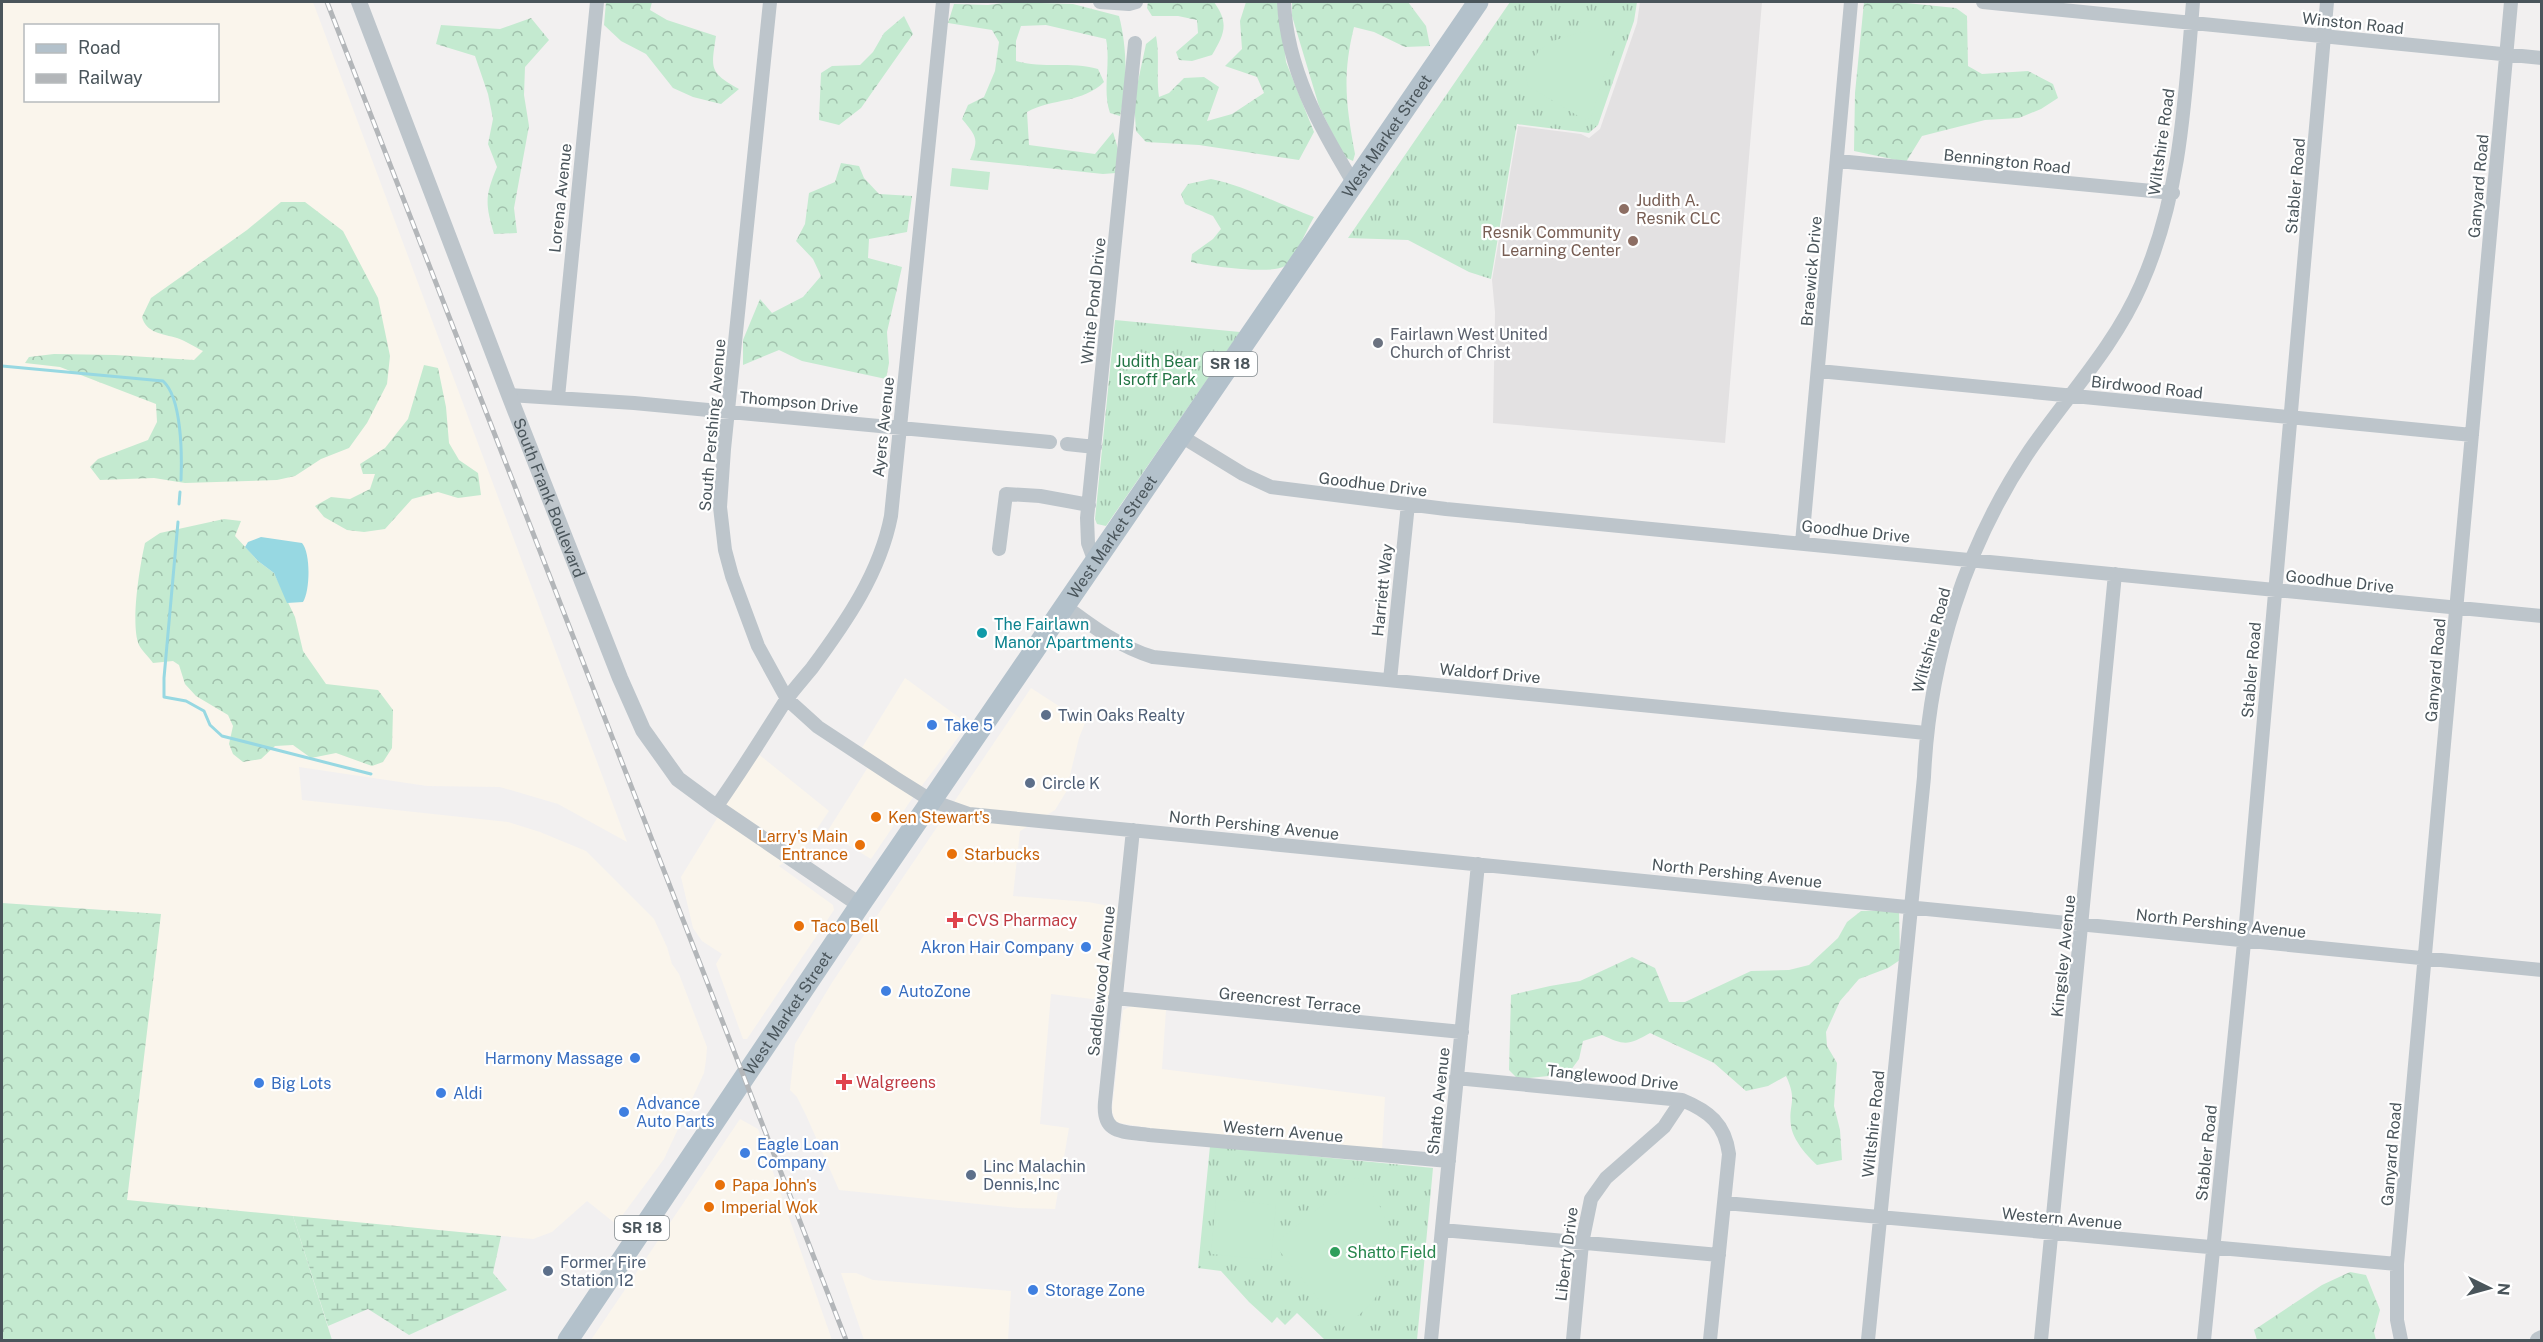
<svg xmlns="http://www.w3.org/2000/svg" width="2543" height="1342" font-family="'Public Sans',sans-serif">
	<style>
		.commercial { fill: #faf5ec; fill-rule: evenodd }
		.education { fill: #e3e1e2 }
		.grass { fill: url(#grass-tufts) }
		.forest { fill: url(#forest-crowns) }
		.wetland { fill: url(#wetland-marsh) }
		.garden { fill: #c4ead0 }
		.water { fill: #97d8e2 }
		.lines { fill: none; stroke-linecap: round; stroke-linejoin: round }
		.stream { stroke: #97d8e2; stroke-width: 3 }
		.minor { stroke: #bdc5cb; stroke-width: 14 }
		.tertiary { stroke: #bdc5cb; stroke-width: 16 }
		.primary { stroke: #b3c1cb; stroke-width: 21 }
		.rail-casing { stroke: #b3b6b9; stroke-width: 5 }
		.rail { stroke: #fff; stroke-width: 3; stroke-dasharray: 9; stroke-linecap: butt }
		.education-dot { fill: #8d6e63; stroke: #fff; stroke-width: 2 }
		.worship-dot { fill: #6b7280; stroke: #fff; stroke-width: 2 }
		.culture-dot { fill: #0f9aa8; stroke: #fff; stroke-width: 2 }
		.service-dot { fill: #5c6f8a; stroke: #fff; stroke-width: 2 }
		.shop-dot { fill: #3f7fe0; stroke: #fff; stroke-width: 2 }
		.food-dot { fill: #e8710a; stroke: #fff; stroke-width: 2 }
		.health-dot { fill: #e0444e; stroke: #fff; stroke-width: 2 }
		.leisure-dot { fill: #2e9e5b; stroke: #fff; stroke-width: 2 }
		.labels { text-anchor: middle; stroke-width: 4.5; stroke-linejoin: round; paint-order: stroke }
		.shield { fill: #fff; stroke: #80888c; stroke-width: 1.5 }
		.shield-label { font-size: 15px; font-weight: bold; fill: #4a555b }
		.street-label { font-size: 16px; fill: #4a555b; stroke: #fff }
		.education-label { font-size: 16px; fill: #785e54; stroke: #fff; text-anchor: start }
		.worship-label { font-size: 16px; fill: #5b616d; stroke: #fff; text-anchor: start }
		.park-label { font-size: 16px; fill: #237545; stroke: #fff }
		.culture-label { font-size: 16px; fill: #0d838f; stroke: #fff; text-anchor: start }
		.service-label { font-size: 16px; fill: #4e5e75; stroke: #fff; text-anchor: start }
		.shop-label { font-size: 16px; fill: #366cbe; stroke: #fff; text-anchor: start }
		.food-label { font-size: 16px; fill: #c56008; stroke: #fff; text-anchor: start }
		.health-label { font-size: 16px; fill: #be3a42; stroke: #fff; text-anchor: start }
		.leisure-label { font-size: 16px; fill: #27864d; stroke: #fff; text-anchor: start }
	</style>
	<defs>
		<pattern id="grass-tufts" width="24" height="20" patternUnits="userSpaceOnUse" patternTransform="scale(1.5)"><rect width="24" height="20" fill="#c4ead0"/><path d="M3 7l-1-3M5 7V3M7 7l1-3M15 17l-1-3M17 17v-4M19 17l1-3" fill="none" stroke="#a1c0ac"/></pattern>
		<pattern id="forest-crowns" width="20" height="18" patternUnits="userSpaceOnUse" patternTransform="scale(1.5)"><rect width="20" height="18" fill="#c4ead0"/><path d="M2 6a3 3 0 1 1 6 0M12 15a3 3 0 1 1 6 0" fill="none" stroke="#a1c0ac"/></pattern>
		<pattern id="wetland-marsh" width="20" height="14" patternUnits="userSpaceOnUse" patternTransform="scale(1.5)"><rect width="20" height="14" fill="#c4ead0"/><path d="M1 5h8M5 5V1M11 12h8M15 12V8" fill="none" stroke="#a1c0ac"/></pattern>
	</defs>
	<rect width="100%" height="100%" fill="#f2f0f0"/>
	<!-- commercial -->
	<path class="commercial" d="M2,2H313L627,842L558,804L500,787L427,786L299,767L302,800L508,822L540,832L586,851L654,919L667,947L672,964L679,974L707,1047L706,1060L704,1073L664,1159L616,1224L587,1201L552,1232L533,1239L127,1201L160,914L2,903ZM26,26H218V100H26Z
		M905,678L968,724L909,803L871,859L827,832L868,767L855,759Z
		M1031,688L1085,723L1079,738L1066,792L1055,810L1020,831L1013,896L1088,902L1120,908L1109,1001L1051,994L1040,1124L1069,1128L1055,1209L1019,1208L839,1190L806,1115L797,1097L790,1090L795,1044L833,981Z
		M757,753L829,811L803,850L779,866L833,905L834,910L747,1039H743L716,964L722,954L702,941L693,928L681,877Z
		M1134,1005L1166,1010L1162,1069L1385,1097L1382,1150L1163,1130L1119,1123L1115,1121L1112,1110L1123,1010Z
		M740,1119L758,1129L832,1340H591Z
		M841,1273H856L873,1280L1011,1291L1008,1340H864Z"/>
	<!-- education -->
	<path class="education" d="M1640,2H1762L1725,443L1493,423L1495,312L1492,280L1518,126L1581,134L1589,138L1600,129L1637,23Z"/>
	<!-- grass -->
	<path class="grass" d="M1510,2H1637L1634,21L1598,125L1589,133L1517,124L1491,279L1469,272L1408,240L1348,238Z
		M1115,320L1240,332L1106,526L1097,524L1095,519Z
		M1210,1146L1433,1168L1417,1340H1325L1297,1313L1285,1325L1277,1317L1272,1323L1249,1302L1221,1271L1198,1268Z"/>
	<!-- forest -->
	<path class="forest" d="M606,2H652L650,10L667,20L716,36C711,69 709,72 739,89L721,104L693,97L673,88L646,54L621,41L604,25Z
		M1011,2L1073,4L1119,16C1127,46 1128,85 1120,116L1110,113C1102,90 1111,64 1106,39L1046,25L1021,26L1016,41V61C1043,69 1071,61 1098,69L1104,82C1083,103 1053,98 1027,112L1029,145L1095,154L1113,132L1118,149L1116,173L1103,174L970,160C979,139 977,137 962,119L968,105L984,97L995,71L999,42L992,30L948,23L954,4L988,5Z
		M1148,2H1214C1229,23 1225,33 1212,55L1192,61L1179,60L1176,52L1198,33L1197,20L1178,16H1152L1147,8Z
		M1246,2H1280L1286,62L1314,132L1299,160L1199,145L1146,142L1136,131L1134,100L1146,44L1156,36C1160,56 1156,76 1159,97L1169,93L1184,78L1204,77L1219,87L1207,121L1232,114L1264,93L1257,77L1225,66L1242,49L1240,21Z
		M1292,2H1408L1426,26L1430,46L1405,47L1374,32L1354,27C1342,76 1346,105 1355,154L1353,161L1344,157L1319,106L1292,16Z
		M1864,2H1896L1956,8L1967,16L1968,66L1982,74L2028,71L2053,84L2058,98L2041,109L2019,118L1985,120L1922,136L1906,162L1854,151L1855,93Z
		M904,16L913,34L861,108L839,125L819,120L821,73L832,66L860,65L873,52L884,33Z
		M531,18L549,40L525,67L524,95L529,126L514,208L517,233L494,234C485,203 485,196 497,167L488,144L493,119L488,94L475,56L436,44L441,25L500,29Z
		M841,163L859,166L864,178L879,194L912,196L907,232L869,239L868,258L902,267L887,332L889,363L886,379L802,361L779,350L743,365V340L760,299L772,313L803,297L821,276L813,259L796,241L805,224L809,193L835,182Z
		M1211,179C1246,186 1280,205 1314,217C1307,229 1295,258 1285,266C1272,275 1208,266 1191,262L1192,254L1213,239L1221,229L1213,216L1185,204L1181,194L1188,184Z
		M281,202H305L343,231L378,298L390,356L387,384L367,423L349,448L321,459L295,476L277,480L185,483L154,478L100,480L90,467L98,459L148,440L157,422L156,404L60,367L25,363L29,357L54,354L115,355L194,360L203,351C195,347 186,341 177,338C163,334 146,333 142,317L151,298L247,230Z
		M424,365L438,368L446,407L449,443L459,460L478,473L481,495L458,498L438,492L412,499L385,529L364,532L347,530L324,517L315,506L331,497L350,499L370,489L375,474H363L360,464L385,448L408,419Z
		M224,519L241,521L235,536L258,561L274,573L295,617L303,651L326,684L378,690L393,710L392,748L383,762L372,766L336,753L311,758L293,745L275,746L261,759L243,762L233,754L229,744L233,726L228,715L196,696L185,684L179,665L173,661L153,663C149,657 142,651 139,645C130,624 140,565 145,543L160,533Z
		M2,903L161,914L127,1200L293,1216L332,1340H2Z
		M1899,910L1900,960L1888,968L1859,979L1840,1001L1826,1032L1827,1046L1837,1063L1834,1106L1840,1130L1842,1160L1817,1165C1807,1156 1793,1140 1791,1126C1788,1104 1798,1101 1786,1076L1768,1086L1746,1091L1714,1063L1650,1033C1629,1045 1625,1046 1602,1035L1583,1041L1579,1059L1568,1074L1518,1079L1509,1070L1511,995L1550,986L1580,981L1632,957L1655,968L1669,1002H1685L1751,971L1789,970L1809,965L1838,938L1847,922L1861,911Z
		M2350,1272L2366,1275L2380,1310L2374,1332L2376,1340H2257L2254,1330L2322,1285Z"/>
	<!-- wetland -->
	<path class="wetland" d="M293,1216L501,1236L493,1273L507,1290L409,1335L368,1309L328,1326Z"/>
	<!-- garden -->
	<path class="garden" d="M1613,27H1619L1591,118L1585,120L1528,86L1526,76L1539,50L1556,40L1574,34Z
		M952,168L990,172L988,190L950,186Z
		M1357,1177C1363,1184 1370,1191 1375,1198C1392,1223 1394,1261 1381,1288C1373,1305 1357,1317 1342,1328L1277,1248L1278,1241Z
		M1216,1199L1276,1205L1271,1260L1211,1254Z"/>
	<!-- water -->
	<path class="water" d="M261,537L302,543C311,553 310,591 303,602L287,603L274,573L258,561L245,547L248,542Z"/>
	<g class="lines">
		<!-- stream -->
		<path class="stream" d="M2,366L163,381C182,398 182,455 181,480
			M179,504L180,492
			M178,522L164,678V697L186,701L204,711L210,725L222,736L371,774"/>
		<!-- minor -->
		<path class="minor" d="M770,2L724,449L720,507L725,550L732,576L758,646L787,699L818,727L897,779L932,801L969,814L2542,970
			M1100,2L1129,4L1136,2
			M1284,2C1287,69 1319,126 1353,182
			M1983,2L2542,58
			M1838,161L2173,193
			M1819,371L2472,435
			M509,395L634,403L1050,442
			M558,397L597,2
			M1181,436L1243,474L1271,487L1446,509L2542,616
			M1067,444L1095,447
			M1802,543L1851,2
			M999,549L1006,494L1040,496L1089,505
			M1095,562L1088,543L1087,518L1135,43
			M1065,606C1093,627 1120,647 1153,657L1926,733
			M1390,680L1408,504
			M716,807C741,772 763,736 786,700C794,689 803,679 812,668C846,622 880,573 891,516L943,2
			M1133,830L1105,1102C1102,1135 1123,1131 1149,1135L1449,1161
			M1115,998L1462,1032
			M1456,1078L1682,1100C1709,1111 1725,1124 1729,1154L1710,1340
			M1725,1203L2397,1264
			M1442,1230L1719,1255
			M1431,1340L1478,864
			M1573,1340L1582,1243L1591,1199L1606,1178L1664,1127L1682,1100
			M1868,1340L1924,777C1929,661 1965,546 2030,450C2068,395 2114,347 2141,285C2181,195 2185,98 2193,2
			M2041,1340L2115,574
			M2204,1340L2246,923L2327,2
			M2401,1340L2397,1320V1264L2511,2"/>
		<!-- tertiary -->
		<g class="tertiary">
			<path id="s1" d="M359,2L509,395L620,678L643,730L678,779L716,807L860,905"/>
			<path d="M2538,1340L2542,1338"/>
		</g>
		<!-- primary -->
		<path class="primary" id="s2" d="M568,1340L860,905L1478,2"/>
		<defs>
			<path id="rail" d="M327,2L846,1340"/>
		</defs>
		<!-- rail casing -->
		<use href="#rail" class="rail-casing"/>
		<!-- rail -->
		<use href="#rail" class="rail"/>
	</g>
	<!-- markers -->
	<g class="education-dot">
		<circle cx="1624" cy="209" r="6"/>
		<circle cx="1633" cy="241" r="6"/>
	</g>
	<circle class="worship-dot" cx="1378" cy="343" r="6"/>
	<circle class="culture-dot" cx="982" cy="633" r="6"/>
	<g class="service-dot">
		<circle cx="1046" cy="715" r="6"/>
		<circle cx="1030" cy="783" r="6"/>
		<circle cx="971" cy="1175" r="6"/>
		<circle cx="548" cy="1271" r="6"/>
	</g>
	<g class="shop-dot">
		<circle cx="932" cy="725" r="6"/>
		<circle cx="1086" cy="947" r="6"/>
		<circle cx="886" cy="991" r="6"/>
		<circle cx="635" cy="1058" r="6"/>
		<circle cx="259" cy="1083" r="6"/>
		<circle cx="441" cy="1093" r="6"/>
		<circle cx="624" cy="1112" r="6"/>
		<circle cx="745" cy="1153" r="6"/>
		<circle cx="1033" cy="1290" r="6"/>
	</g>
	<g class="food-dot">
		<circle cx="876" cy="817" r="6"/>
		<circle cx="860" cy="845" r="6"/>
		<circle cx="952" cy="854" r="6"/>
		<circle cx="799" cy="926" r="6"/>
		<circle cx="720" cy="1185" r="6"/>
		<circle cx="709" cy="1207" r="6"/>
	</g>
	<g class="health-dot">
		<path d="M952 911h6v6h6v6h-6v6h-6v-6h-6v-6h6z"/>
		<path d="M841 1073h6v6h6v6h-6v6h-6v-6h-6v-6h6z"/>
	</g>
	<circle class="leisure-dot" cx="1335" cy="1252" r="6"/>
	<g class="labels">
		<!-- shield labels -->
		<g class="shield">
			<rect x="1203" y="352" width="54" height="24" rx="4.5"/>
			<rect x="615" y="1216" width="54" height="24" rx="4.5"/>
		</g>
		<g class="shield-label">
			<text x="1230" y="369">SR 18</text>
			<text x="642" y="1233">SR 18</text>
		</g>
		<!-- street labels -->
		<g class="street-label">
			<text transform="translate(2353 23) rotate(6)" y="6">Winston Road</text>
			<text dy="6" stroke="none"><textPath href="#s2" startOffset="1456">West Market Street</textPath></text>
			<text transform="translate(2161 142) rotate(-82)" y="6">Wiltshire Road</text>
			<text transform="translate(2007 161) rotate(6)" y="6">Bennington Road</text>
			<text transform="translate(2295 186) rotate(-85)" y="6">Stabler Road</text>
			<text transform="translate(2478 186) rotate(-85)" y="6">Ganyard Road</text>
			<text transform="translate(560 198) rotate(-84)" y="6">Lorena Avenue</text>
			<text transform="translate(1811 271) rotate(-85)" y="6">Braewick Drive</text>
			<text transform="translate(1093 301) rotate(-84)" y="6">White Pond Drive</text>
			<text transform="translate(2147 387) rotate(6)" y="6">Birdwood Road</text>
			<text transform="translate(799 402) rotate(5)" y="6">Thompson Drive</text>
			<text transform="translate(712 425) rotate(-85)" y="6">South Pershing Avenue</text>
			<text transform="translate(883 427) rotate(-84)" y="6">Ayers Avenue</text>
			<text transform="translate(1373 484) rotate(7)" y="6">Goodhue Drive</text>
			<text dy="6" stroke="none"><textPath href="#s1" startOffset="531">South Frank Boulevard</textPath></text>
			<text transform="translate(1856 531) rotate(6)" y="6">Goodhue Drive</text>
			<text dy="6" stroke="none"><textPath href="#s2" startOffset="970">West Market Street</textPath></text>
			<text transform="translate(2340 581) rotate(6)" y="6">Goodhue Drive</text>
			<text transform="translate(1382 590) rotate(-84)" y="6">Harriett Way</text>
			<text transform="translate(1931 640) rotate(-75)" y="6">Wiltshire Road</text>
			<text transform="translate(2251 670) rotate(-85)" y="6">Stabler Road</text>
			<text transform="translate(2435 670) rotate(-85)" y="6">Ganyard Road</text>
			<text transform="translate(1490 673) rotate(5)" y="6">Waldorf Drive</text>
			<text transform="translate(1254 825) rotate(6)" y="6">North Pershing Avenue</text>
			<text transform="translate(1737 873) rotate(6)" y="6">North Pershing Avenue</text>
			<text transform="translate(2221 923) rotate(6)" y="6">North Pershing Avenue</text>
			<text transform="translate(2063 956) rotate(-84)" y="6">Kingsley Avenue</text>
			<text transform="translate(1101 981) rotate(-84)" y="6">Saddlewood Avenue</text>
			<text transform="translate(1290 1000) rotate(6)" y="6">Greencrest Terrace</text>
			<text dy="6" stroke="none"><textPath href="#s2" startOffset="394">West Market Street</textPath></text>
			<text transform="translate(1613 1077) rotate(6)" y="6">Tanglewood Drive</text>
			<text transform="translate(1438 1101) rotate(-84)" y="6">Shatto Avenue</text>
			<text transform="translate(1873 1124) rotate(-84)" y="6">Wiltshire Road</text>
			<text transform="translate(1283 1131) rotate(5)" y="6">Western Avenue</text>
			<text transform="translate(2206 1153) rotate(-84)" y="6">Stabler Road</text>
			<text transform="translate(2391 1154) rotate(-85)" y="6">Ganyard Road</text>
			<text transform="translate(2062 1218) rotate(5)" y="6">Western Avenue</text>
			<text transform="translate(1566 1254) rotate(-83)" y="6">Liberty Drive</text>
		</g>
		<!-- education labels -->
		<g class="education-label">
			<text x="1636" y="206">Judith A.<tspan x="1636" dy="18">Resnik CLC</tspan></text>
			<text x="1621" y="238" text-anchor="end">Resnik Community<tspan x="1621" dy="18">Learning Center</tspan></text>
		</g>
		<!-- worship labels -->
		<g class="worship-label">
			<text x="1390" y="340">Fairlawn West United<tspan x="1390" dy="18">Church of Christ</tspan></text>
		</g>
		<!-- park labels -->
		<g class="park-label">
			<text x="1157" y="367">Judith Bear<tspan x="1157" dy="18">Isroff Park</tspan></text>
		</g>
		<!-- culture labels -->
		<g class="culture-label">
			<text x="994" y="630">The Fairlawn<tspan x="994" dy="18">Manor Apartments</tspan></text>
		</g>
		<!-- service labels -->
		<g class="service-label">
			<text x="1058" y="721">Twin Oaks Realty</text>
			<text x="1042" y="789">Circle K</text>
			<text x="983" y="1172">Linc Malachin<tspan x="983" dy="18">Dennis,Inc</tspan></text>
			<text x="560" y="1268">Former Fire<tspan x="560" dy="18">Station 12</tspan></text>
		</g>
		<!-- shop labels -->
		<g class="shop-label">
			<text x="944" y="731">Take 5</text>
			<text x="1074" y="953" text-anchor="end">Akron Hair Company</text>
			<text x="898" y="997">AutoZone</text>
			<text x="623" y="1064" text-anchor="end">Harmony Massage</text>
			<text x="271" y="1089">Big Lots</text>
			<text x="453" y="1099">Aldi</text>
			<text x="636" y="1109">Advance<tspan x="636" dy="18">Auto Parts</tspan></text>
			<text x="757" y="1150">Eagle Loan<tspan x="757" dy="18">Company</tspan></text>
			<text x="1045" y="1296">Storage Zone</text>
		</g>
		<!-- food labels -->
		<g class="food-label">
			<text x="888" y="823">Ken Stewart's</text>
			<text x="848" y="842" text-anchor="end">Larry's Main<tspan x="848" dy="18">Entrance</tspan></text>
			<text x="964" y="860">Starbucks</text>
			<text x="811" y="932">Taco Bell</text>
			<text x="732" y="1191">Papa John's</text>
			<text x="721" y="1213">Imperial Wok</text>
		</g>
		<!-- health labels -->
		<g class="health-label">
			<text x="967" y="926">CVS Pharmacy</text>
			<text x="856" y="1088">Walgreens</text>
		</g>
		<!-- leisure labels -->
		<g class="leisure-label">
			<text x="1347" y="1258">Shatto Field</text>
		</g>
	</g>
	<!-- border -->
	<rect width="2543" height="1342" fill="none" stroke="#4a555b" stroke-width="6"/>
	<!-- legend -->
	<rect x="24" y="24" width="195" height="78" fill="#ffffff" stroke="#b7bbbd" stroke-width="1.5"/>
	<rect x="36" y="44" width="30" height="9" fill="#b3c1cb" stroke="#b7bbbd" stroke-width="1.5"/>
	<text x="78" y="54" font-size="18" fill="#4a555b">Road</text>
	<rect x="36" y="74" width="30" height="9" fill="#b3b6b9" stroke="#b7bbbd" stroke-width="1.5"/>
	<text x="78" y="84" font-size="18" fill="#4a555b">Railway</text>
	<!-- north arrow -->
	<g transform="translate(2489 1288) rotate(95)" stroke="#ffffff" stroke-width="4.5" paint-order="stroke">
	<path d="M0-4.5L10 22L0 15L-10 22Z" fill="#4a555b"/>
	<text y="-9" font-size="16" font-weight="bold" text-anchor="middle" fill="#4a555b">N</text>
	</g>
</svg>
